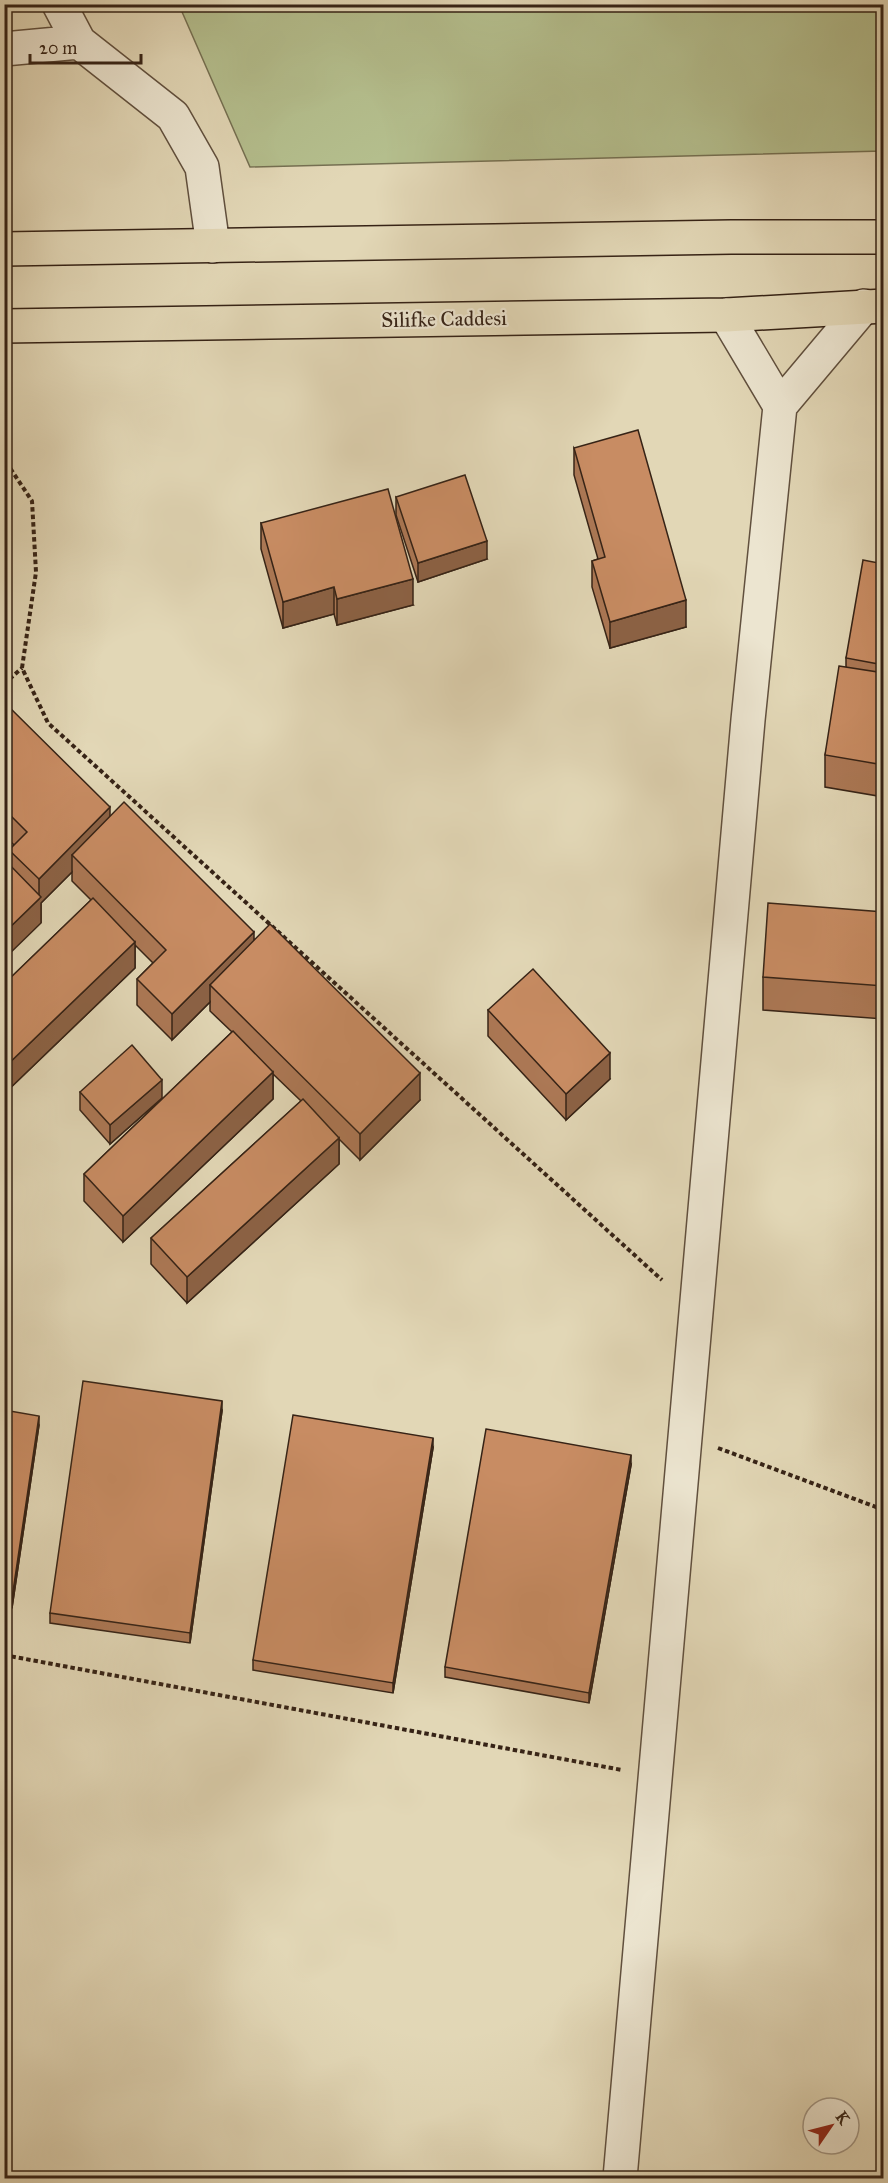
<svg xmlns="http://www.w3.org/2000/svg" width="888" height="2183" font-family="'IM FELL Great Primer',serif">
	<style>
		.green { fill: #b4be8d; stroke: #757052; stroke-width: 1.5 }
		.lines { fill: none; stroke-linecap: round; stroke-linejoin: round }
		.minor-casing { stroke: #61503e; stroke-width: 36 }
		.highway-casing { stroke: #362316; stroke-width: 36 }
		.path { stroke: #362316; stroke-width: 4; stroke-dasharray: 4.5 3; stroke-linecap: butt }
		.minor { stroke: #ece5d0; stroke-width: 33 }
		.highway { stroke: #e2d7b6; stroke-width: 33 }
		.wall { fill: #ac7855; stroke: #362316; stroke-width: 1.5 }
		.shaded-wall { fill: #8c6245; stroke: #362316; stroke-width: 1.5 }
		.building { fill: #c88c63; stroke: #362316; stroke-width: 1.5 }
		.labels { text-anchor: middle; stroke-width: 4.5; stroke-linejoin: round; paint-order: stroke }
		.street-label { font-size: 21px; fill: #362316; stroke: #ece5d0 }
	</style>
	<rect width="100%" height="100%" fill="#e2d7b6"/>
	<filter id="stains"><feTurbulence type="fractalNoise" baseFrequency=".00333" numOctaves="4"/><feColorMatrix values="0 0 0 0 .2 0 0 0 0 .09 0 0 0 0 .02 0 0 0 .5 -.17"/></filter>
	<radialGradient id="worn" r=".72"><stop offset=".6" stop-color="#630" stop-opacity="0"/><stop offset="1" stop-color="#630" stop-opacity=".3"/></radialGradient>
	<!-- green -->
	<path class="green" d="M179,5H883V151L250,167Z"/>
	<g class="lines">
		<defs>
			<path id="minor" d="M59,4L79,42L173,116L202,167L213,246
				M4,49L79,42
				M726,315L780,406
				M620,2178L748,720L780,406L864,306"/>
			<path id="highway" d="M4,249L731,237H884
				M4,326L726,315L884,306"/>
		</defs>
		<!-- minor casing -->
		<use href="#minor" class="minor-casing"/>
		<!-- highway casing -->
		<use href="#highway" class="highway-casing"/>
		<!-- path -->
		<path class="path" d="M4,465L10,468L32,501L36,572L22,668L48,723L662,1280
			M4,684L22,668
			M718,1448L884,1510
			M4,1655L622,1770"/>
		<!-- minor -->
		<use href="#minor" class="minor"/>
		<!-- highway -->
		<use href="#highway" class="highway"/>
	</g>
	<!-- wall -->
	<path class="wall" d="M574,448L686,627L610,648L592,587V561L598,559L574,475Z
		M396,497L487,559L418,582L396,515Z
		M261,523L413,605L337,625L334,614L283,628L261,549Z
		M884,564V797L825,787V755L846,667V658Z
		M4,702L110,817L254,939L420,1100L360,1160L339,1139V1164L187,1303L151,1264V1238L301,1101L273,1074V1099L123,1242L84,1201V1174L232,1032L210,1011V1002L172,1040L137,1005V979L153,963L135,945V968L4,1094V984L91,900L72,881V872L41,903V923L9,864V850L14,845L4,835Z
		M884,912V1019L763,1010V977Z
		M488,1010L610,1079L566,1120L488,1036Z
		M80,1092L162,1098L110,1144L80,1110Z
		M4,1410L39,1425L12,1608L4,1607Z
		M222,1411L190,1643L50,1623V1613Z
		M433,1448L393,1693L253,1670V1660Z
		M631,1465L589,1703L445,1677V1667Z"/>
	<!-- shaded-wall -->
	<path class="shaded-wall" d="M487,541V559L418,582V563Z
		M413,579V605L337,625V599Z
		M334,587V614L283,628V602Z
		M686,600V627L610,648V622Z
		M110,807V833L72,855V872L41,903V923L4,959V933L39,899V879Z
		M254,932V958L210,985V1002L172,1040V1014Z
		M135,942V968L4,1094V1068Z
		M610,1053V1079L566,1120V1094Z
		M273,1072V1099L123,1242V1216Z
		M420,1073V1100L360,1160V1134Z
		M162,1080V1098L110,1144V1125Z
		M339,1138V1164L187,1303V1277Z
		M222,1401V1411L190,1643V1633Z
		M39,1416V1425L12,1608V1598Z
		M433,1438V1448L393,1693V1683Z
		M631,1455V1465L589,1703V1693Z"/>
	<!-- building -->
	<path class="building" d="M638,430L686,600L610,622L592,561L605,557L574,448Z
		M465,475L487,541L418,563L396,497Z
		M388,489L413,579L337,599L334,587L283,602L261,523Z
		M863,560L884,564V665L846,658Z
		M839,666L884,673V765L825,755Z
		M4,702L110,807L39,879L9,850L27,832L4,809Z
		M124,802L254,932L172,1014L137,979L166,950L72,855Z
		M4,859L41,897L4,933Z
		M93,898L135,942L4,1068V984Z
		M768,903L884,912V986L763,977Z
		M270,924L420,1073L360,1134L210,985Z
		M533,969L610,1053L566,1094L488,1010Z
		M233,1031L273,1072L123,1216L84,1174Z
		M132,1045L162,1080L110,1125L80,1092Z
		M303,1099L339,1138L187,1277L151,1238Z
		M83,1381L222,1401L190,1633L50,1613Z
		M4,1410L39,1416L12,1598L4,1597Z
		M293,1415L433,1438L393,1683L253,1660Z
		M486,1429L631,1455L589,1693L445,1667Z"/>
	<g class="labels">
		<!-- street labels -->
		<g class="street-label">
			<text transform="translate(444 319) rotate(-1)" y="7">Silifke Caddesi</text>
		</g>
	</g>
	<!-- margin -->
	<rect width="888" height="2183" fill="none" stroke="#e2d7b6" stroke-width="24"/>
	<rect x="6" y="6" width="876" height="2171" fill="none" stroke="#362316" stroke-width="3"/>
	<rect x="12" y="12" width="864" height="2159" fill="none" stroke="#362316" stroke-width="1.5"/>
	<!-- north arrow -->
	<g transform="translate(831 2126) rotate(55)"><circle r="28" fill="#ece5d0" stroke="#a39786" stroke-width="1.5"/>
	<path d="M0-4.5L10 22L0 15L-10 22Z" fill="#8f2418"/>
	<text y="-9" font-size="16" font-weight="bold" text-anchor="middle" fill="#362316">K</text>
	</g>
	<!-- scale -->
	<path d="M30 54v9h111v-9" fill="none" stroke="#362316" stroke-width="3"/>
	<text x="39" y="54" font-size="18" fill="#362316" stroke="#ece5d0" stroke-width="4.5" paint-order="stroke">20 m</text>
	<rect width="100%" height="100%" filter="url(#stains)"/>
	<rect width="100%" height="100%" fill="url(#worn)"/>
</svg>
